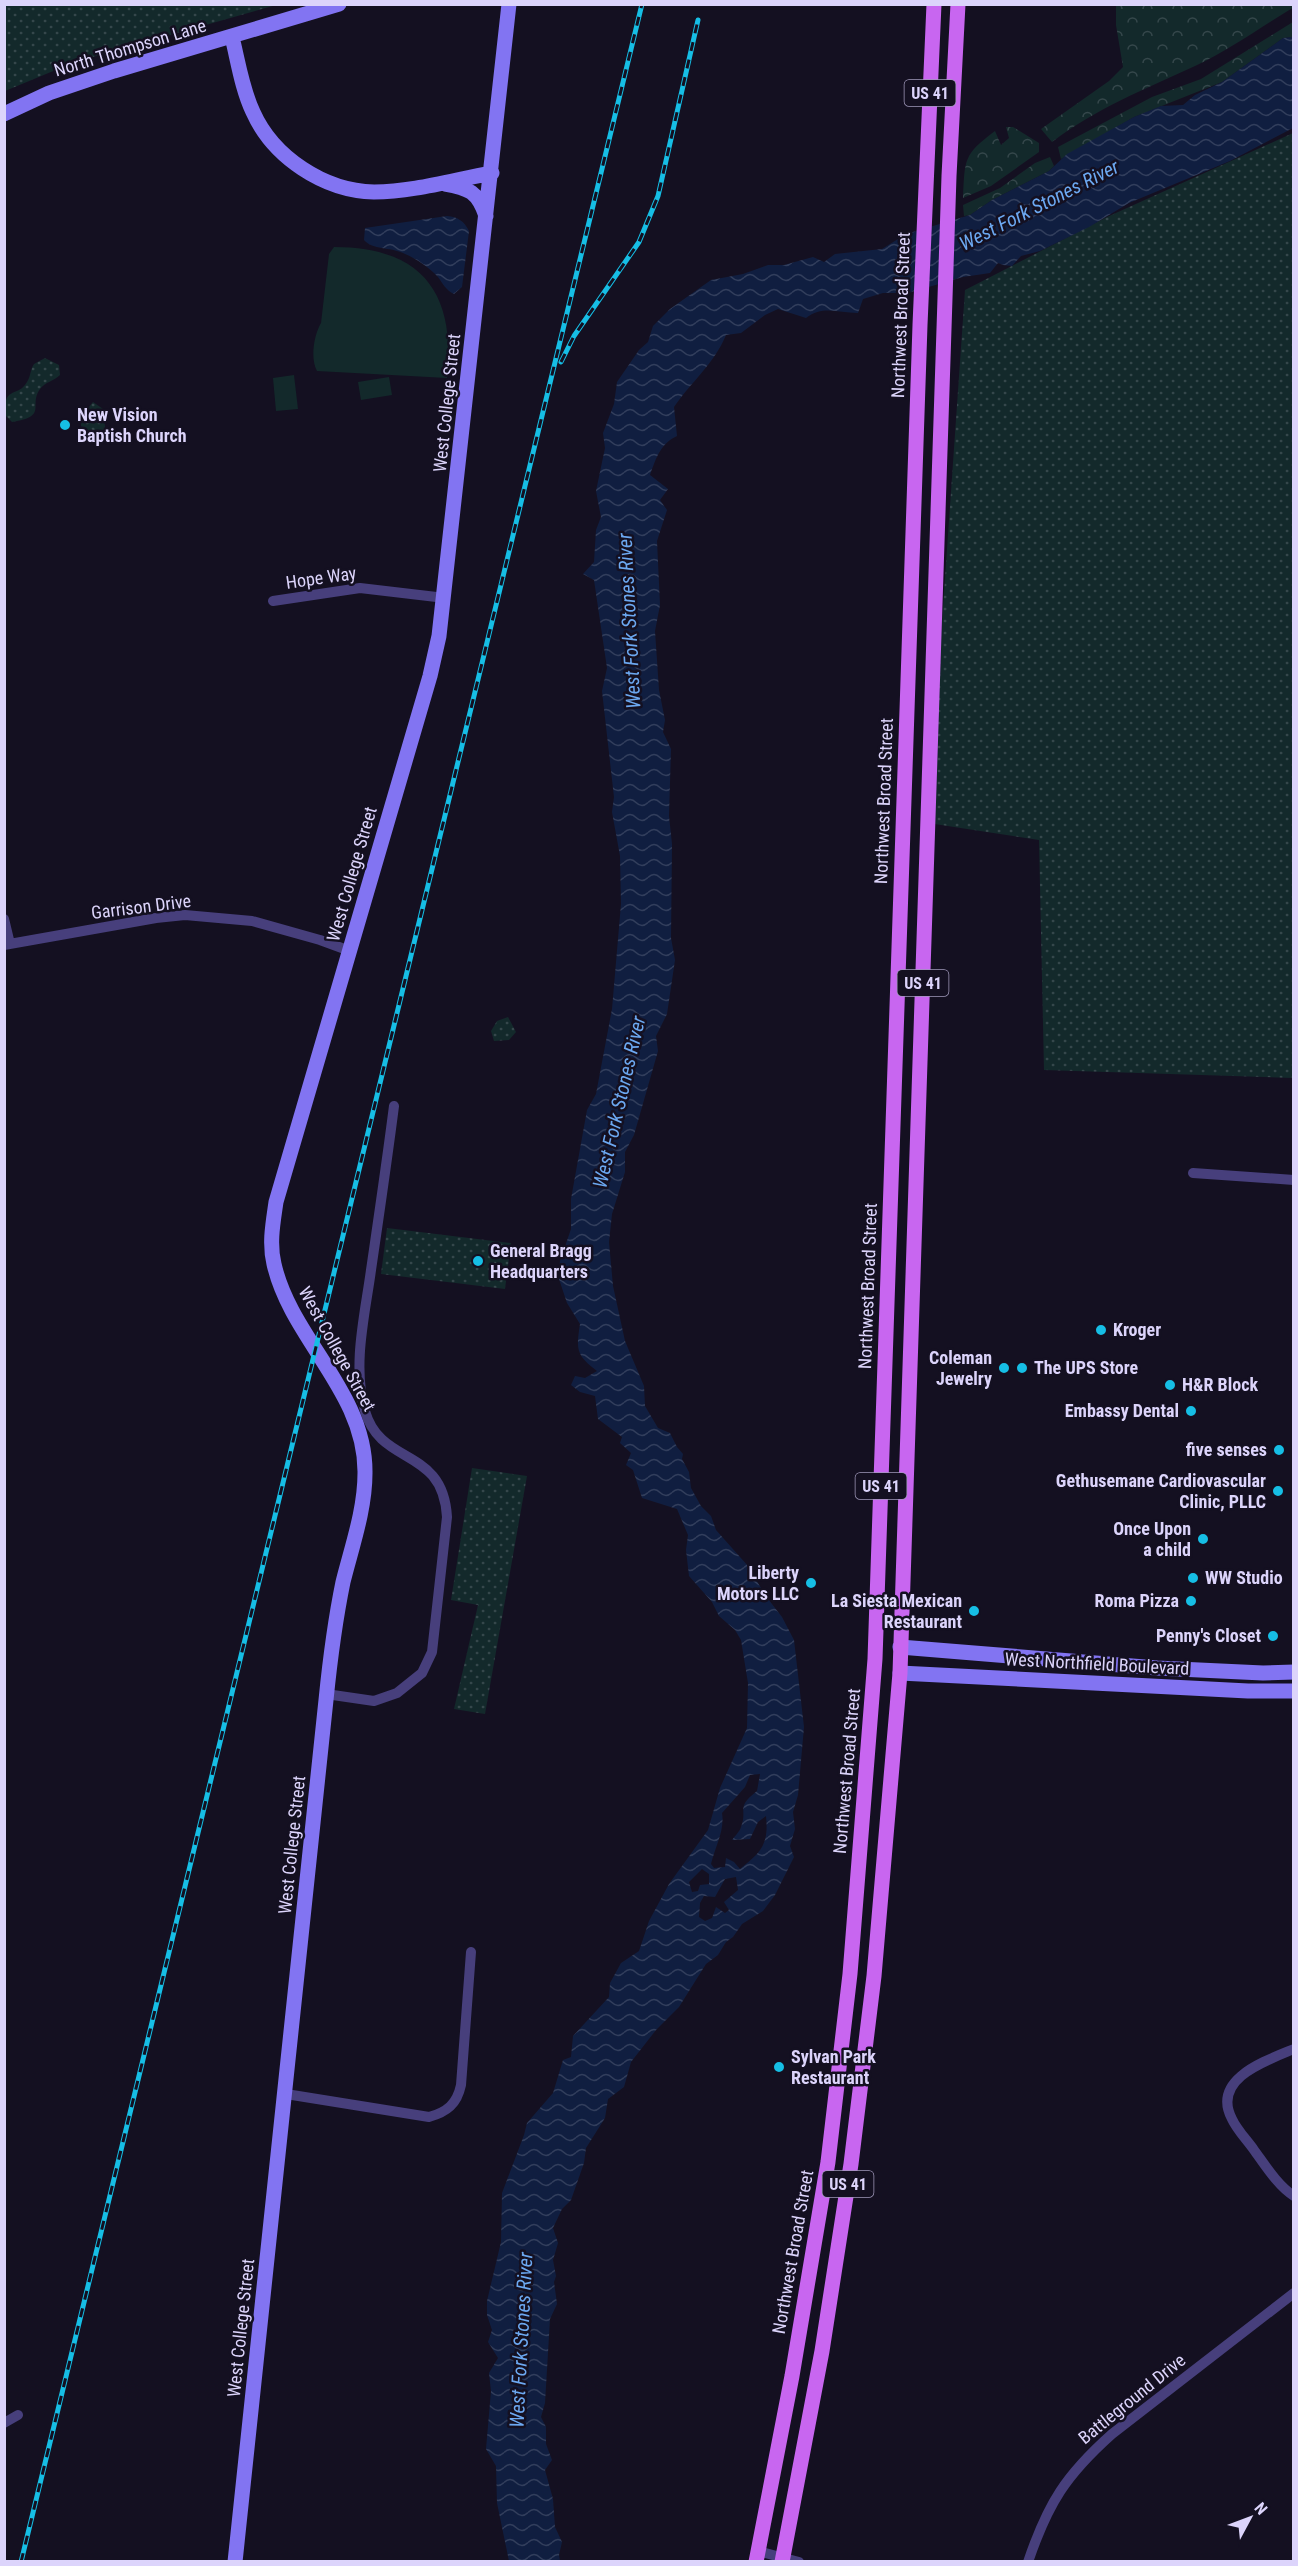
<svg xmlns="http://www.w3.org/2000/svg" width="1298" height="2566" font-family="'Roboto Condensed',sans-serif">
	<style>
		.grass { fill: url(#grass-dots) }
		.forest { fill: url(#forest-crowns) }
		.pitch { fill: #13292b }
		.water { fill: url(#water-waves); fill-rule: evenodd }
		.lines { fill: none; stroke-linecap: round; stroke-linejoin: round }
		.street { stroke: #473f7c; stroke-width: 10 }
		.secondary { stroke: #8274f2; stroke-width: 15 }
		.primary { stroke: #c866f0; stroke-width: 15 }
		.rail-casing { stroke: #16bee5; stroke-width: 5 }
		.rail { stroke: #141021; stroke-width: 3; stroke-dasharray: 9; stroke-linecap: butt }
		.poi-dot { fill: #16bee5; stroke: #141021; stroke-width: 2 }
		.labels { text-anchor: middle; stroke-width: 5; stroke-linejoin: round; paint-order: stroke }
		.shield { fill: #141021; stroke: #a099ba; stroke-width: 1.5 }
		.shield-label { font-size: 16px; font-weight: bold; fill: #dcd4fb }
		.street-label { font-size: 18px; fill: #dcd4fb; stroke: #141021 }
		.poi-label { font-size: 18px; font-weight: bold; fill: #dcd4fb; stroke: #141021; text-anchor: end }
		.water-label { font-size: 20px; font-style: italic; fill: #6ca8f1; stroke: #141021 }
	</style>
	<defs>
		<pattern id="grass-dots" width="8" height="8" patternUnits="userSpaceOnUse" patternTransform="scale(1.5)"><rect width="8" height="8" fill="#13292b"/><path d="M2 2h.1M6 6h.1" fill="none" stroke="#35474b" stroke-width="1.8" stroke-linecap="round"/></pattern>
		<pattern id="forest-crowns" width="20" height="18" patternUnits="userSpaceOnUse" patternTransform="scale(1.5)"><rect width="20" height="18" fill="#13292b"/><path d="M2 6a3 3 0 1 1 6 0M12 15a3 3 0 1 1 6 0" fill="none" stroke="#35474b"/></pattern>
		<pattern id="water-waves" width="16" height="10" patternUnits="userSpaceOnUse" patternTransform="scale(1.5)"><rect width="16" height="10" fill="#101e40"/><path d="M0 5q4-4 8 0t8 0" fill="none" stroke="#323e5c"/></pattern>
	</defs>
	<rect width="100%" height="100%" fill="#141021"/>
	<!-- grass -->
	<path class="grass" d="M5,4H276V5L75,62L5,91Z
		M1293,133V1078L1044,1070L1039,840L928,823L965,290L1107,217Z
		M45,358L59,365L60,375C54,381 45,382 40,389C28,406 49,416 12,422L5,415C3,385 18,398 27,382C31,376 30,370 34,364Z
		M93,402L103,409L106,435L83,438L80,418Z
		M508,1017L516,1032L509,1040L494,1041L491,1031L497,1021Z
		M387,1228L511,1243L505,1289L381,1274Z
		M472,1468L527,1476L485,1714L454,1709L478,1605L451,1600Z"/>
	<!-- forest -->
	<path class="forest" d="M1116,5L1293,4L1294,7C1261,27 1229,50 1195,66C1145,89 1095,109 1052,142L1041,129L1109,81L1123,67L1116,25Z
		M1293,22V37L1283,38L1222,82L1134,117L1061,159L1058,147L1152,97L1201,79Z
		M1006,127H1013L1039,143V152L991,186L963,198C965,159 963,155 995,131L1001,145L1009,138Z
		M1050,157L1054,166L1049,171L992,200L970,215L964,216L963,205L1000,188L1035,163Z"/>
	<!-- pitch -->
	<path class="pitch" d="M334,247C423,247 456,294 447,378L317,371C310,358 314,335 321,323L329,254Z
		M294,375L298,409L276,411L273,378Z
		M389,377L392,395L361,400L358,382Z"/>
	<!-- water -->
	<path class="water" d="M1293,37V128L1230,161L1129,203L1089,227L1040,251L1021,256L1012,266L1003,265L998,263L990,273L963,277L908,293H883L863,299L858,313C838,313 823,305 806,318L778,309L765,315L741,333L726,335C714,364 691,382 674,407L677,436C661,443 656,458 650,475L668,489L660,500L667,510L657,541L660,605L655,631L659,690L665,720L663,732L671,749L669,816L672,844L671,938L675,960L667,1014L656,1036L658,1051L634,1135L625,1152V1172L612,1214L609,1242L613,1286L625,1341L644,1386L645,1406L658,1428L670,1433L677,1447L683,1454L682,1459L689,1472L691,1488L701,1506L711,1516L716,1530L748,1566L765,1595L782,1617L794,1640L804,1727L798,1795L793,1812L795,1829L790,1846L794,1857L775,1895L763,1911L742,1924L733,1937L726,1942L718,1955L706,1964L679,2007L656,2030L631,2062L624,2087L608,2099L605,2118L586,2148L584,2163L571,2200L562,2209L553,2228L558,2243L553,2260L556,2276L554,2282L557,2304L550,2319L545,2403L541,2417L546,2427V2444L552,2460L545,2470L553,2499L555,2527L562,2542L559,2555L560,2561H509L497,2503L496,2466L486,2449L491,2391L489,2373L498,2358L488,2342L492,2330L487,2315V2301L501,2242L502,2193L524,2135L527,2123L553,2093L563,2060L571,2057L573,2036L609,1997L610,1983L621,1963L639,1951L649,1921L669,1884L708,1830L720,1788L747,1728L748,1683L741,1640L735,1630L719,1616L712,1602L689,1576L686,1550L688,1535L677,1509L642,1498L633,1470L626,1465L631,1453L620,1443L622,1437L598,1419L595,1396L580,1392L571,1385L575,1376L585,1378L597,1371C576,1355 576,1350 580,1324L567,1303L558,1276L560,1261L571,1229V1199L587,1110L596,1094L612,1009L621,904L620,856L612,812L614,797L602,691L607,668L594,580L583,574L594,562L596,530L601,517L596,491L605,448L603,433L614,404L617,382L639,350L648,342L653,326L670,309L711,280L743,274L768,265H784L813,257L824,262L835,254L882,249L906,234L970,215L992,200L1049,171L1067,154L1134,117L1161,106L1183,105L1195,95L1222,82L1283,38ZM760,1774L757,1791C735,1808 748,1809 741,1827C740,1831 735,1836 732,1840L750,1839L758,1822L766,1816C769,1845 761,1852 740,1869L734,1862L726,1858L725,1867L714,1868L711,1864C715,1847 725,1830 722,1813L745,1787L750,1775ZM702,1869L709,1874V1884L700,1885L698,1891L692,1892L689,1882ZM736,1877L738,1890L724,1902L729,1910L725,1913L716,1907L712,1918L705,1921L699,1917L700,1903L704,1896L715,1897L725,1879Z
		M447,216C458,217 464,221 469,231L462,287L454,294C446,290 443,284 438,277C429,267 415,258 403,253C390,247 373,250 364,240L365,228Z"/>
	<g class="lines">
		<!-- street -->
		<path class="street" d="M273,601L360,588L445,598
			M4,919L10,944
			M4,945L156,918L185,915L252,921L320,940L350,951
			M1193,1173L1294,1180
			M326,1694L374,1701L397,1693L422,1673L432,1652L447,1517C443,1446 381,1467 365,1411C352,1365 365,1315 371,1270C379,1215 387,1161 394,1106
			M1294,2049C1265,2061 1211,2079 1232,2119C1237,2130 1247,2140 1254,2150C1265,2165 1278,2186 1294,2196
			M286,2094L429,2117C447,2112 457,2104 461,2085L471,1952
			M4,2423L18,2415
			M758,2551L799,2562
			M1028,2562C1048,2503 1066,2475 1112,2434L1294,2293"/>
		<!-- secondary -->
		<path class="secondary" d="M232,37C238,61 242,89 253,112C273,157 324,191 374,192C413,192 453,180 492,173
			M4,114L49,93L114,71L339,4
			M445,184C469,188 478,192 486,216
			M900,1647L1157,1668L1263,1673L1294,1672
			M900,1673L1248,1691H1294
			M235,2562C267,2274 297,1987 326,1700C330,1660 335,1621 343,1582C352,1546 365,1510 365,1473C366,1392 291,1339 274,1264C269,1243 273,1223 276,1202L430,676L439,636L509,4"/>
		<!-- primary -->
		<path class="primary" d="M756,2562L792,2376L828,2162L850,1974L875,1659L920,325L934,4
			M782,2562L822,2351L851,2164L874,1976L900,1673L949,176L958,4"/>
		<defs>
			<path id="rail" d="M561,362L574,336L639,242L658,196L698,20
				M21,2562L642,4"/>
		</defs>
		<!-- rail casing -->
		<use href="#rail" class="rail-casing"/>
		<!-- rail -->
		<use href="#rail" class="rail"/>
	</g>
	<!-- markers -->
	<g class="poi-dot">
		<circle cx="65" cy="425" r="6"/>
		<circle cx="478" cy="1261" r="6"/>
		<circle cx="1101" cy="1330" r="6"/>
		<circle cx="1004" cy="1368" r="6"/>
		<circle cx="1022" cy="1368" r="6"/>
		<circle cx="1170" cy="1385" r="6"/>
		<circle cx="1191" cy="1411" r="6"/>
		<circle cx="1279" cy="1450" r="6"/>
		<circle cx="1278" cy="1491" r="6"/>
		<circle cx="1203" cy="1539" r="6"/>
		<circle cx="1193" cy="1578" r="6"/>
		<circle cx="811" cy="1583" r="6"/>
		<circle cx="1191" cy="1601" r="6"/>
		<circle cx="974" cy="1611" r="6"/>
		<circle cx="1273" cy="1636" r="6"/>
		<circle cx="779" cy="2067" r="6"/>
	</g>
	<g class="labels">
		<!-- shield labels -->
		<g class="shield">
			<rect x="904.5" y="80" width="51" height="26" rx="4.5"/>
			<rect x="897.5" y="970" width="51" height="26" rx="4.5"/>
			<rect x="855.5" y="1473" width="51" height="26" rx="4.5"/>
			<rect x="822.5" y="2171" width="51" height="26" rx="4.5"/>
		</g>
		<g class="shield-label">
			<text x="930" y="99">US 41</text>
			<text x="923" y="989">US 41</text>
			<text x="881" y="1492">US 41</text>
			<text x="848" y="2190">US 41</text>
		</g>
		<!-- street labels -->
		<g class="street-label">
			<text transform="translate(130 48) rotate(-17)" y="6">North Thompson Lane</text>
			<text transform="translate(901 315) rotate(-88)" y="6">Northwest Broad Street</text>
			<text transform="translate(447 403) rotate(-84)" y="6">West College Street</text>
			<text transform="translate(321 578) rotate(-8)" y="6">Hope Way</text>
			<text transform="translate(884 801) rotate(-88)" y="6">Northwest Broad Street</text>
			<text transform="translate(352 874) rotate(-74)" y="6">West College Street</text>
			<text transform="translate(141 907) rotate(-7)" y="6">Garrison Drive</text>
			<text transform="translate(868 1286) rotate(-88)" y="6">Northwest Broad Street</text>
			<text transform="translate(337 1349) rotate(61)" y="6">West College Street</text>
			<text transform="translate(1097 1664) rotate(3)" y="6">West Northfield Boulevard</text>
			<text transform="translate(847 1771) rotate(-85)" y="6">Northwest Broad Street</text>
			<text transform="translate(292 1845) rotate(-84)" y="6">West College Street</text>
			<text transform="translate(793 2252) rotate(-80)" y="6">Northwest Broad Street</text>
			<text transform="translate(241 2328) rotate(-84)" y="6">West College Street</text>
			<text transform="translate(1132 2399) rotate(-39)" y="6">Battleground Drive</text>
		</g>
		<!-- poi labels -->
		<g class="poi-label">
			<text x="77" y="421" text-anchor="start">New Vision<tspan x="77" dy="21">Baptish Church</tspan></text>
			<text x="490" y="1257" text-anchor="start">General Bragg<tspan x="490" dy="21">Headquarters</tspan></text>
			<text x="1113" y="1336" text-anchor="start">Kroger</text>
			<text x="992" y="1364">Coleman<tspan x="992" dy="21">Jewelry</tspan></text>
			<text x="1034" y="1374" text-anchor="start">The UPS Store</text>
			<text x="1182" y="1391" text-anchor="start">H&amp;R Block</text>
			<text x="1179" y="1417">Embassy Dental</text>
			<text x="1267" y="1456">five senses</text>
			<text x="1266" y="1487">Gethusemane Cardiovascular<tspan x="1266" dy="21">Clinic, PLLC</tspan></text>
			<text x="1191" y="1535">Once Upon<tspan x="1191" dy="21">a child</tspan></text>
			<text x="799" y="1579">Liberty<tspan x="799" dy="21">Motors LLC</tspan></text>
			<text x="1205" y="1584" text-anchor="start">WW Studio</text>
			<text x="962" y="1607">La Siesta Mexican<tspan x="962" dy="21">Restaurant</tspan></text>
			<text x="1179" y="1607">Roma Pizza</text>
			<text x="1261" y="1642">Penny's Closet</text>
			<text x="791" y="2063" text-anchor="start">Sylvan Park<tspan x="791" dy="21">Restaurant</tspan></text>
		</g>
		<!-- water labels -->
		<g class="water-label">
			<text transform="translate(1039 205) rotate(-27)" y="7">West Fork Stones River</text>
			<text transform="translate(629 621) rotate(-93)" y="7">West Fork Stones River</text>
			<text transform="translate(619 1102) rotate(-77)" y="7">West Fork Stones River</text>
			<text transform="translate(521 2340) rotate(-87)" y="7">West Fork Stones River</text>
		</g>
	</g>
	<!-- border -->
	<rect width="1298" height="2566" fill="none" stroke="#dcd4fb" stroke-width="12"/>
	<!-- north arrow -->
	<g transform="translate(1250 2518) rotate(49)" stroke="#141021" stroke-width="4.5" paint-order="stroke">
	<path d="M0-4.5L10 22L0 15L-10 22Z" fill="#dcd4fb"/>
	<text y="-9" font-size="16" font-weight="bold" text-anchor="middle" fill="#dcd4fb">N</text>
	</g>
</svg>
